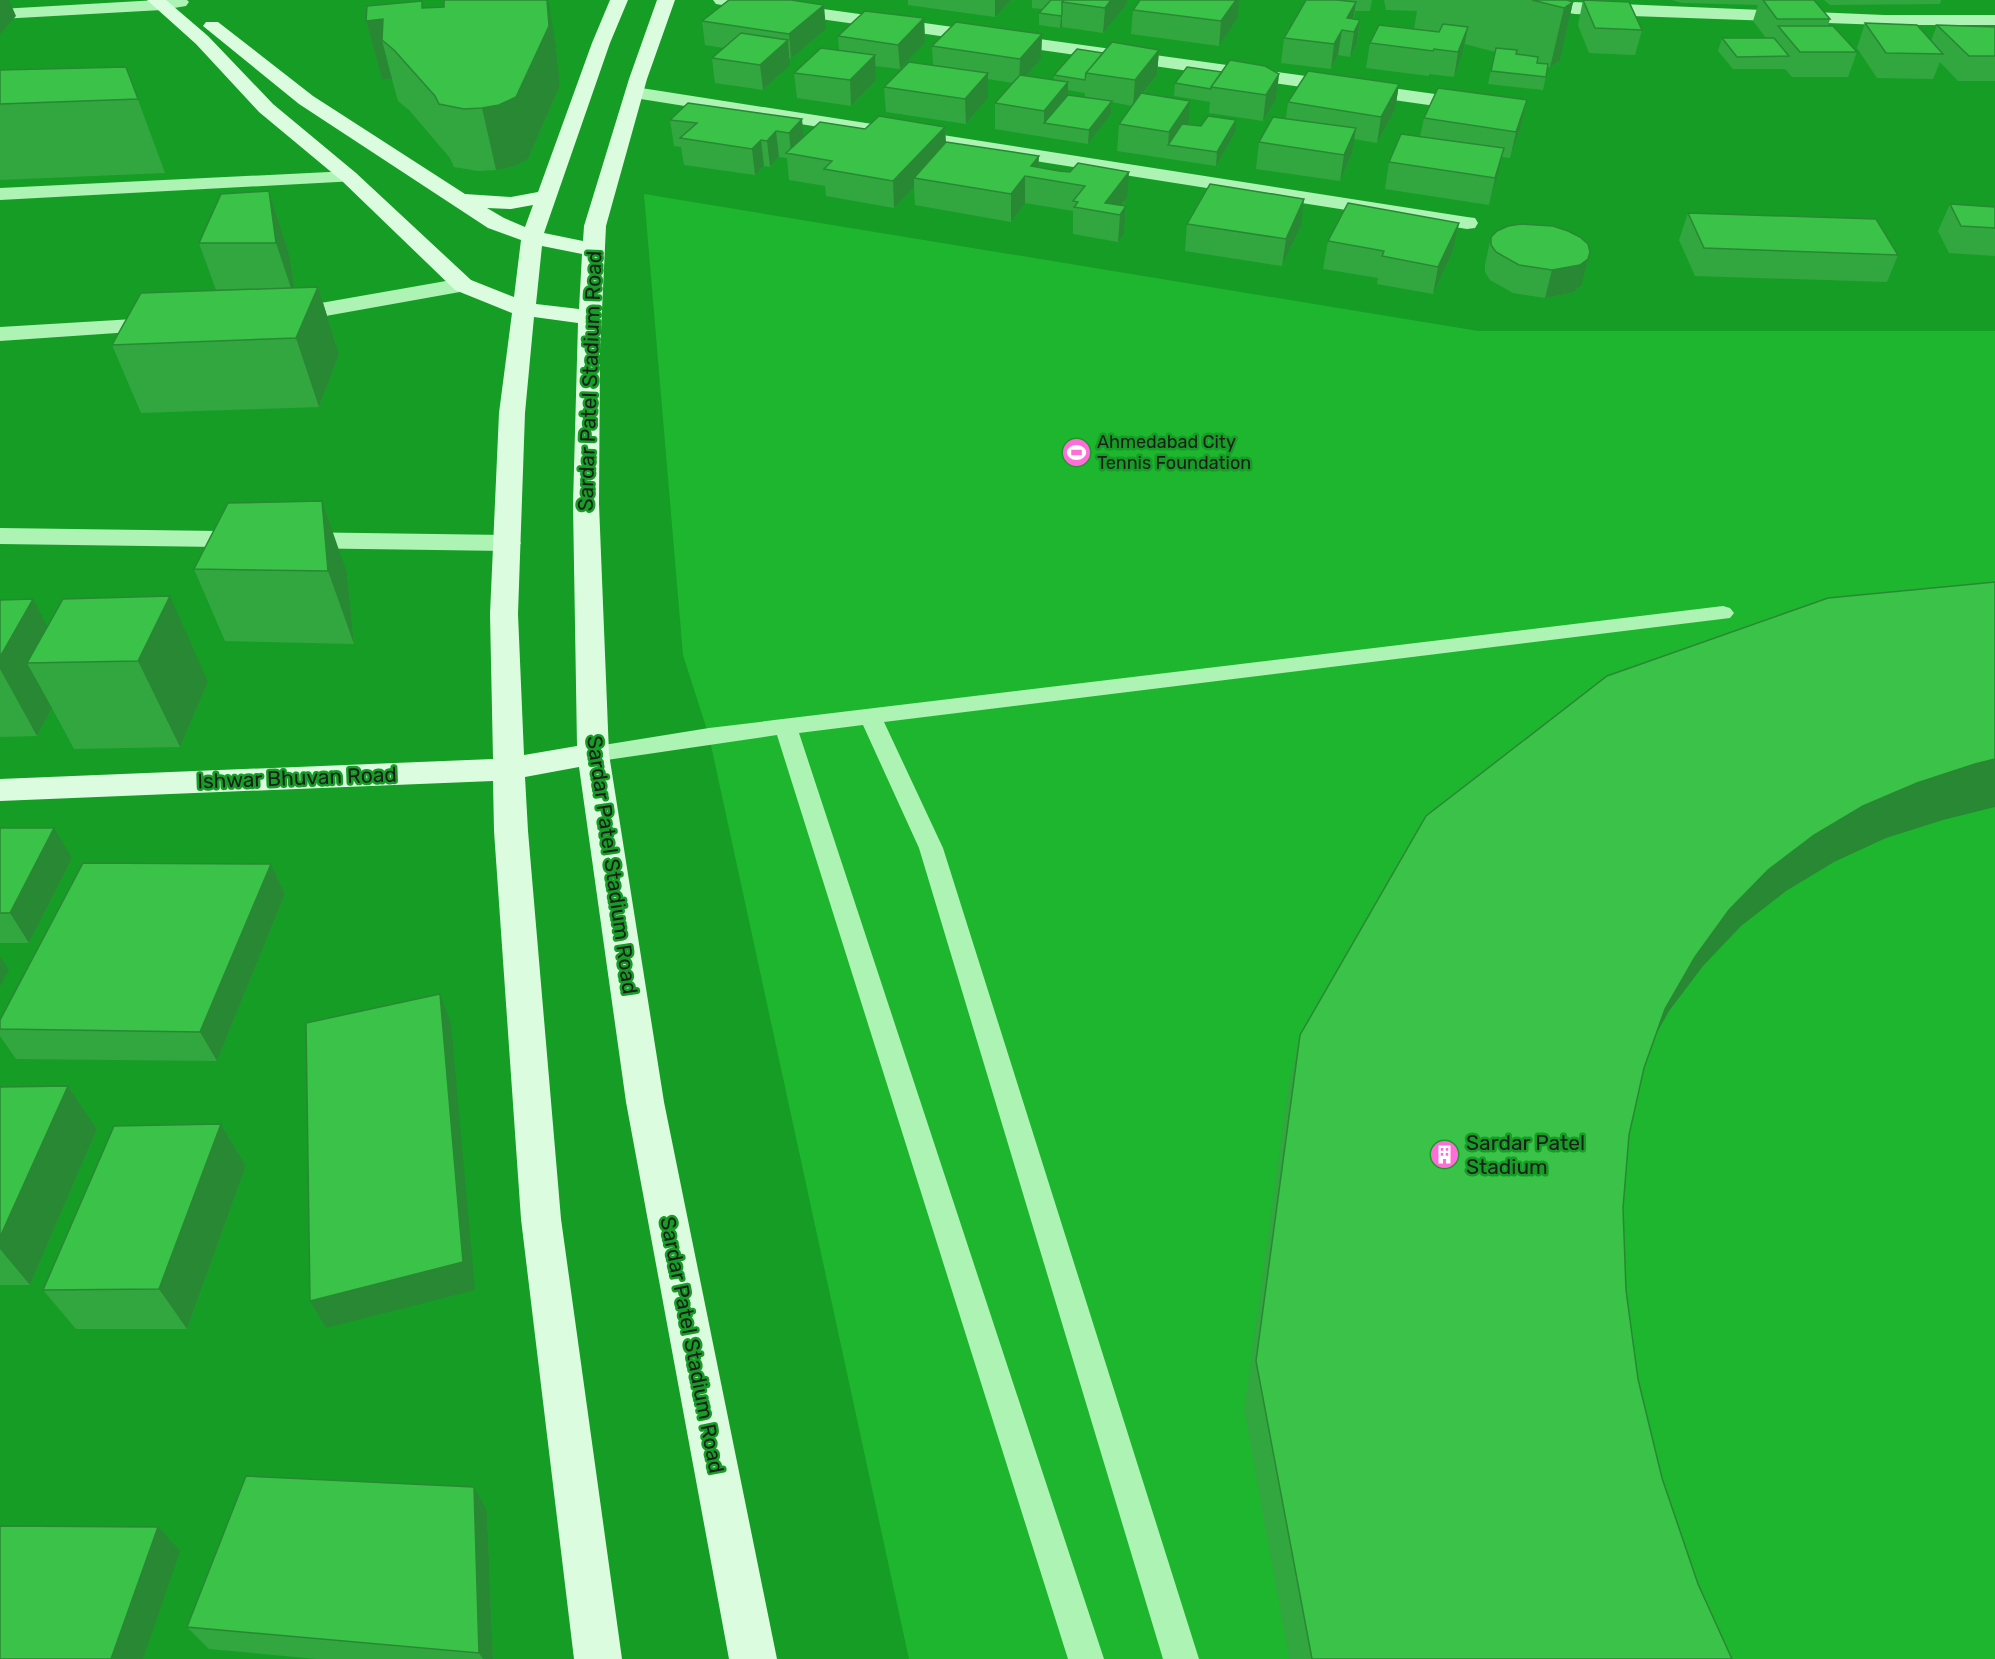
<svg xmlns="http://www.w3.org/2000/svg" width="1995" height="1659" font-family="Rubik,sans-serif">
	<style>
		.green { fill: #1eb62f }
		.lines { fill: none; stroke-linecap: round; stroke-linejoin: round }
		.lane { fill: #adf3b4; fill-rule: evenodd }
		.street { fill: #adf3b4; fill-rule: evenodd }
		.secondary { fill: #dcfce0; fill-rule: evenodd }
		.wall { fill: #32a73f; fill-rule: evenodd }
		.shaded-wall { fill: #298833 }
		.building { fill: #3ac249; stroke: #298833; stroke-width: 1.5 }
		.labels { text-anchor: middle; stroke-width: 5; stroke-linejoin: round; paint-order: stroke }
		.far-poi-label { font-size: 18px; fill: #1d1d1d; stroke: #169d26; text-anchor: start }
		.street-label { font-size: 21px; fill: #1d1d1d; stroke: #169d26 }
		.poi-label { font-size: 21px; fill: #1d1d1d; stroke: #169d26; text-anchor: start }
	</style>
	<rect width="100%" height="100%" fill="#169d26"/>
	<!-- green -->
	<path class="green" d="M644,194L1478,331H1995V1659H909L709,736L683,655Z"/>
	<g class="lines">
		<!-- lane -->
		<path class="lane" d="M1723,606L1730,608L1734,613L1730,618L884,722L943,848L1199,1659H1163L919,848L863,725L799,733L1104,1659H1068L777,735L593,762L585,760L582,754L585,748L709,728Z"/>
		<!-- street -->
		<path class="street" d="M158,0H187L189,2L186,6L162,10L0,19V9Z
			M713,0H759L1478,100L1485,102L1488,106L1485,110L1478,112L722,5L716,4Z
			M1526,0L1884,15H1995V25H1884L1575,14L1536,8Z
			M635,87L1467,217L1475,218L1478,223L1475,228L1467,229L628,97L625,93L628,89Z
			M349,171L356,173L359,177L356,181L0,200V188Z
			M463,278L471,280L474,285L471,290L281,324L273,322L269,317L273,312L281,310Z
			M167,317L175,319L179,324L175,329L0,341V327Z
			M0,528L507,535L517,537L521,543L517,549L507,551L0,544Z"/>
		<!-- secondary -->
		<path class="secondary" d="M147,0H166L208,36L273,104L356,173L471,280L514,297L521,240L488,228L299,104L203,26L206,22H218L313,96L465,194L511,197L538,192L592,43L610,0H628L610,43L544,233L583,241L584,226L629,79L657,0H675L647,79L606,226L600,352L599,504L609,754L664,1102L777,1659H729L626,1102L579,767L525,777L528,831L561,1219L622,1659H574L521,1219L494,831L493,781L0,801V779L493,759L490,614L499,413L512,313L455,290L342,181L259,112L196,44ZM533,205L525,227L504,218L487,208L511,209ZM542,246L582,254L579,309L536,304ZM534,317L578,323L573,504L577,746L524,755L518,614L525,413Z"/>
	</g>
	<!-- wall -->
	<path class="wall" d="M908,0H1011L995,17L908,5Z
		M1032,0H1128L1127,4L1103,33L1062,27L1060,28L1039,25V13L1042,9L1032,8Z
		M1306,0H1372L1370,11H1355L1354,19L1360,20L1357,44L1350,57L1338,55L1331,69L1281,63L1284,38Z
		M1384,0H1571V1L1573,2L1560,61L1550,67H1548L1543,90L1488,84L1495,52L1465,44L1463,52L1454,77L1429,74V76L1366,68L1370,43L1414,29L1417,11L1386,10Z
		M1583,0L1642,30L1635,55L1589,53L1578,25Z
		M1672,0H1814L1830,19L1828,26L1857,52L1848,77H1792L1785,69H1733L1718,51L1722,38H1766L1753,21L1758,5L1682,3Z
		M1824,0H1941L1940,4L1830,5Z
		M424,8L556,46L560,86L528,159L513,167L496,170L478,171L454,167L450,158L409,110L398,101L392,79L382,80L366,21Z
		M1133,10L1238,18L1219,46L1131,34Z
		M924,18L925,43L900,69L875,66L876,81L851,106L797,98L794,73L839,51L838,36Z
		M702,21L826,29L791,59L789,58L790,65L763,90L715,83L712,58L724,48L705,45Z
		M1865,23L1931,41L1937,25L1995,27V81H1958L1940,62L1933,79L1877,78L1857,48Z
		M1042,34L1041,59L1026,76L1054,80V75L1103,53L1159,50L1157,75L1143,94L1188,124L1235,133L1216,166L1117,151L1119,124L1132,106L1112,102L1111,114L1088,144L995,129V103L1013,83L988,79V98L966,124L886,112L884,87L933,65L932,46ZM1068,90L1085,93V97L1068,95Z
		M126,67L165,173L0,180V70Z
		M1222,72L1279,74L1276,100L1263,121L1209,113L1210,102L1174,96L1175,83Z
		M1399,84L1395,110L1377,143L1354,139L1352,154L1340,181L1256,169L1259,142L1286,118L1288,102Z
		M1527,100L1521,126L1510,158L1502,157L1498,175L1489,205L1385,189L1389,162L1420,137L1424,118Z
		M802,119L803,137L865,129L945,127L946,142L1038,167L1127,198L1122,206H1126L1124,234L1118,242L1073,234V211L1025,203L1011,222L915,205L914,187L894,208L826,196L825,186L789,180L787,158L779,157L770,167L764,166L755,175L684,165L681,147L674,146L670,120Z
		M269,191L290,257L295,288L318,287L339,354L319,407L141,413L112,345L216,290L199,243Z
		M1950,204L1995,207V256L1949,253L1938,231Z
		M1688,213L1898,255L1887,282L1695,276L1679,240Z
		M1459,223L1453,251L1433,294L1377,284L1378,278L1323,269L1328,241Z
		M1187,224L1301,226L1282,266L1185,251Z
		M1553,226L1581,286L1572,293L1545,298L1513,293L1490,280L1485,272V265L1491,237Z
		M228,503L347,573L354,644L225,641L194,569Z
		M0,600L47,626L208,682L180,747L74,749L52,708L37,736L0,737Z
		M1426,816L1943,820L1886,838L1834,862L1786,891L1741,926L1703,966L1669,1011L1656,1034L1644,1068L1629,1135L1623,1208L1626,1290L1638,1379L1662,1478L1698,1584L1732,1659H1289L1244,1409L1288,1089L1300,1035Z
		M0,828L72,858L29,943H0Z
		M271,864L285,894L217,1061L16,1059L0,1036V1020Z
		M68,1086L97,1129L30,1285H0V1087Z
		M221,1124L246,1166L187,1329H76L43,1290Z
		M487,1511L493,1659H317L209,1649L187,1627Z"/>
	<!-- shaded-wall -->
	<path class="shaded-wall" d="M0,0H9L16,16L0,34Z
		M547,0H548L556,46L560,86L528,159L513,167L496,170L482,108Z
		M995,0H1011L995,17Z
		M1111,0H1128L1127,4L1103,33L1105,8Z
		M1236,0H1239L1238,18L1219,46L1221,21Z
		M1564,0H1571V4L1573,2L1560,61L1550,67L1564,8Z
		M1356,2L1352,27L1347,18Z
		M824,5L826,29L791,59L789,34Z
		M1062,14V27L1060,28L1061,16Z
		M924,18L925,43L900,69L898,45Z
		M383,19L382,40L392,79L382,80L366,21Z
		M1360,20L1357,44L1350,57L1354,32Z
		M1468,27L1463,52L1454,77L1458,52Z
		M1342,30L1338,55L1331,69L1334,44Z
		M1042,34L1041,59L1019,84L1020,59Z
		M788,40L790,65L763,90L760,65Z
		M1159,50L1157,75L1133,106L1135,80Z
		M875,55L876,81L851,106L850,80Z
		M988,73V98L966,124L965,99Z
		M1279,74L1276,100L1263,121L1266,95Z
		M1068,82V108L1044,123V111Z
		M1399,84L1395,110L1377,143L1381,117Z
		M1527,100L1521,126L1510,158L1516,132Z
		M1112,101L1111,114L1088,144L1089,130Z
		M1190,101L1188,127L1168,145L1169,132Z
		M802,119L804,145L791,154L789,133Z
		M1236,120L1235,133L1216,166L1217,152Z
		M945,127L946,153L914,178V187L894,208L893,181Z
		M1356,128L1352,154L1340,181L1344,155Z
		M776,131L779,157L770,167L767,141Z
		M761,140L764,166L755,175L752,149Z
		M1504,148L1498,175L1489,205L1495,178Z
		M1039,156L1038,178L1031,166Z
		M1129,172L1127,198L1115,214L1105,203Z
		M1025,176V203L1011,222V194Z
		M269,191L290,257L298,309L276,243Z
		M1304,199L1301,226L1282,266L1286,239Z
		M1126,206L1124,234L1118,242L1120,215Z
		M1459,223L1453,251L1433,294L1438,267Z
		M1590,252L1581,286L1572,293L1545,298L1552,270Z
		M318,287L339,354L319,407L296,338Z
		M322,501L347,573L354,644L328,571Z
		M170,596L208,682L180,747L138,661Z
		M33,599L66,662L27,663L52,708L37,736L0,669V657Z
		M1995,759V807L1943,820L1886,838L1834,862L1786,891L1741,926L1703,966L1669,1011L1640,1063L1665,1009L1695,957L1729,910L1768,870L1814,835L1863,806L1917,783L1975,764Z
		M54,828L72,858L29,943L10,913Z
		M271,864L285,894L217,1061L200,1032Z
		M0,956L9,970L0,986Z
		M440,994L451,1024L475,1290L326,1328L310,1301Z
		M68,1086L97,1129L30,1285L0,1249V1237Z
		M221,1124L246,1166L187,1329L159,1289Z
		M474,1487L487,1511L493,1659H483L479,1653Z
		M158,1527L180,1551L143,1659H111Z"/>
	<!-- building -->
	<path class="building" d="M444,0H547L549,26L516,97L499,105L482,108L464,109L439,104L435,96L394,50L382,40L383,19L366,21L367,6L422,1V8L444,7Z
		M729,0H791L824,5L789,34L702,21Z
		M1051,0H1064L1062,2V14L1061,16L1039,13Z
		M1064,0H1111L1105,8L1062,2Z
		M1140,0H1236L1221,21L1133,10Z
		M1306,0H1337L1356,2L1347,18L1360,20L1354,32L1342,30L1334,44L1284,38Z
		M1532,0H1567L1573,2L1564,8Z
		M1583,0L1629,2L1642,30L1595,28Z
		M1763,0H1814L1830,19H1777Z
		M865,11L924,18L898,45L838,36Z
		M956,22L1042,34L1020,59L932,46Z
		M1865,23L1917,25L1943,54L1886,53Z
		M1443,24L1468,27L1458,52L1434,49L1433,51L1370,43L1379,25L1439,32Z
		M1937,25L1995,27V56H1969Z
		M1778,26H1833L1857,52H1800Z
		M741,33L788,40L760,65L712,58Z
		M1722,38H1774L1789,56L1737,57Z
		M1112,42L1159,50L1135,80L1086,73Z
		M821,48L875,55L850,80L794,73Z
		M1496,48L1517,50L1516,54L1538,57L1537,63L1548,64L1546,77L1491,71Z
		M1077,49L1103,53L1086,73L1085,80L1054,75Z
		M1230,60L1265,66L1279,74L1266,95L1211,87Z
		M909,62L988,73L965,99L884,87Z
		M126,67L138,99L0,104V70Z
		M1187,67L1222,72L1211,87V89L1175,83Z
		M1308,71L1399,84L1381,117L1288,102Z
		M1020,75L1068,82L1044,111L995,103Z
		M1438,88L1527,100L1516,132L1424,118Z
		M1141,93L1190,101L1169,132L1119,124Z
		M1068,95L1112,101L1089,130L1044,123Z
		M688,103L802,119L789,133L776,131L767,141L761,140L752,149L680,138L697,123L670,120Z
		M879,116L945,127L893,181L824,169L832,161L786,153L820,122L865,129Z
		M1208,116L1236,120L1217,152L1168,145L1182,124L1201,126Z
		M1273,117L1356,128L1344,155L1259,142Z
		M1401,134L1504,148L1495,178L1389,162Z
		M946,142L1039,156L1031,166L1059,171L1070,172L1078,163L1129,172L1105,203L1126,206L1120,215L1074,207L1078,202L1073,201L1085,186L1025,176L1011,194L914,178Z
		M1210,184L1304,199L1286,239L1187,224Z
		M269,191L276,243H199L221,194Z
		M1348,203L1459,223L1438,267L1382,256L1384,251L1328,241Z
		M1950,204L1995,207V228L1961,226Z
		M1688,213L1876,219L1898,255L1704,248Z
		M1521,224L1553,226L1568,231L1580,237L1588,244L1590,252L1588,259L1580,265L1552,270L1519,265L1496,252L1491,245V237L1497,231L1508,226Z
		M318,287L296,338L112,345L141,293Z
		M322,501L328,571L194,569L228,503Z
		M1995,582V759L1975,764L1917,783L1863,806L1814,835L1768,870L1729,910L1695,957L1665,1009L1644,1068L1629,1135L1623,1208L1626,1290L1638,1379L1662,1478L1698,1584L1732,1659H1312L1256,1361L1300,1035L1426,816L1607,676L1828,598Z
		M170,596L138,661L27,663L63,599Z
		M33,599L0,657V600Z
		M0,828H54L10,913H0Z
		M83,863L271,864L200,1032L0,1029V1020Z
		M440,994L463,1262L310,1301L306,1023Z
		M68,1086L0,1237V1087Z
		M221,1124L159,1289L43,1290L114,1126Z
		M246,1476L474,1487L479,1653L187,1627Z
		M0,1526L158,1527L111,1659H0Z"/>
	<!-- icons -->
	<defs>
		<symbol id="stadium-disc" viewBox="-11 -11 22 22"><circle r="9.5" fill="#ff6ed8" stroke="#169d26"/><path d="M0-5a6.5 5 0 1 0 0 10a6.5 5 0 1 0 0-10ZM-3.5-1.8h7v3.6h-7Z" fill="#fff"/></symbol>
		<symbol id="building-disc" viewBox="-11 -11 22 22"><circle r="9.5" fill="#ff6ed8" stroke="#169d26"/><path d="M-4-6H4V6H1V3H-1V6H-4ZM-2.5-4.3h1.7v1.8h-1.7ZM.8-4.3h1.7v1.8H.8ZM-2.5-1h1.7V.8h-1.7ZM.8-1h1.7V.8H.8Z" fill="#fff"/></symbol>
	</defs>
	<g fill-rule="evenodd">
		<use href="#stadium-disc" x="1060" y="436" width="33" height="33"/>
		<use href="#building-disc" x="1428" y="1138" width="33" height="33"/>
	</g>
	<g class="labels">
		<!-- far-poi labels -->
		<g class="far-poi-label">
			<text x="1097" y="448">Ahmedabad City<tspan x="1097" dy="21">Tennis Foundation</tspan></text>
		</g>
		<!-- street labels -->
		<g class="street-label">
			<text transform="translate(590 381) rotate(-88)" y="7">Sardar Patel Stadium Road</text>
			<text transform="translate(297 778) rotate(-2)" y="7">Ishwar Bhuvan Road</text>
			<text transform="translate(612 865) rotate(82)" y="7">Sardar Patel Stadium Road</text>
			<text transform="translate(692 1345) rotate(79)" y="7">Sardar Patel Stadium Road</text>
		</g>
		<!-- poi labels -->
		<g class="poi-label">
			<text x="1466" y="1150">Sardar Patel<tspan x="1466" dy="24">Stadium</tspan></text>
		</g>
	</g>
</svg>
